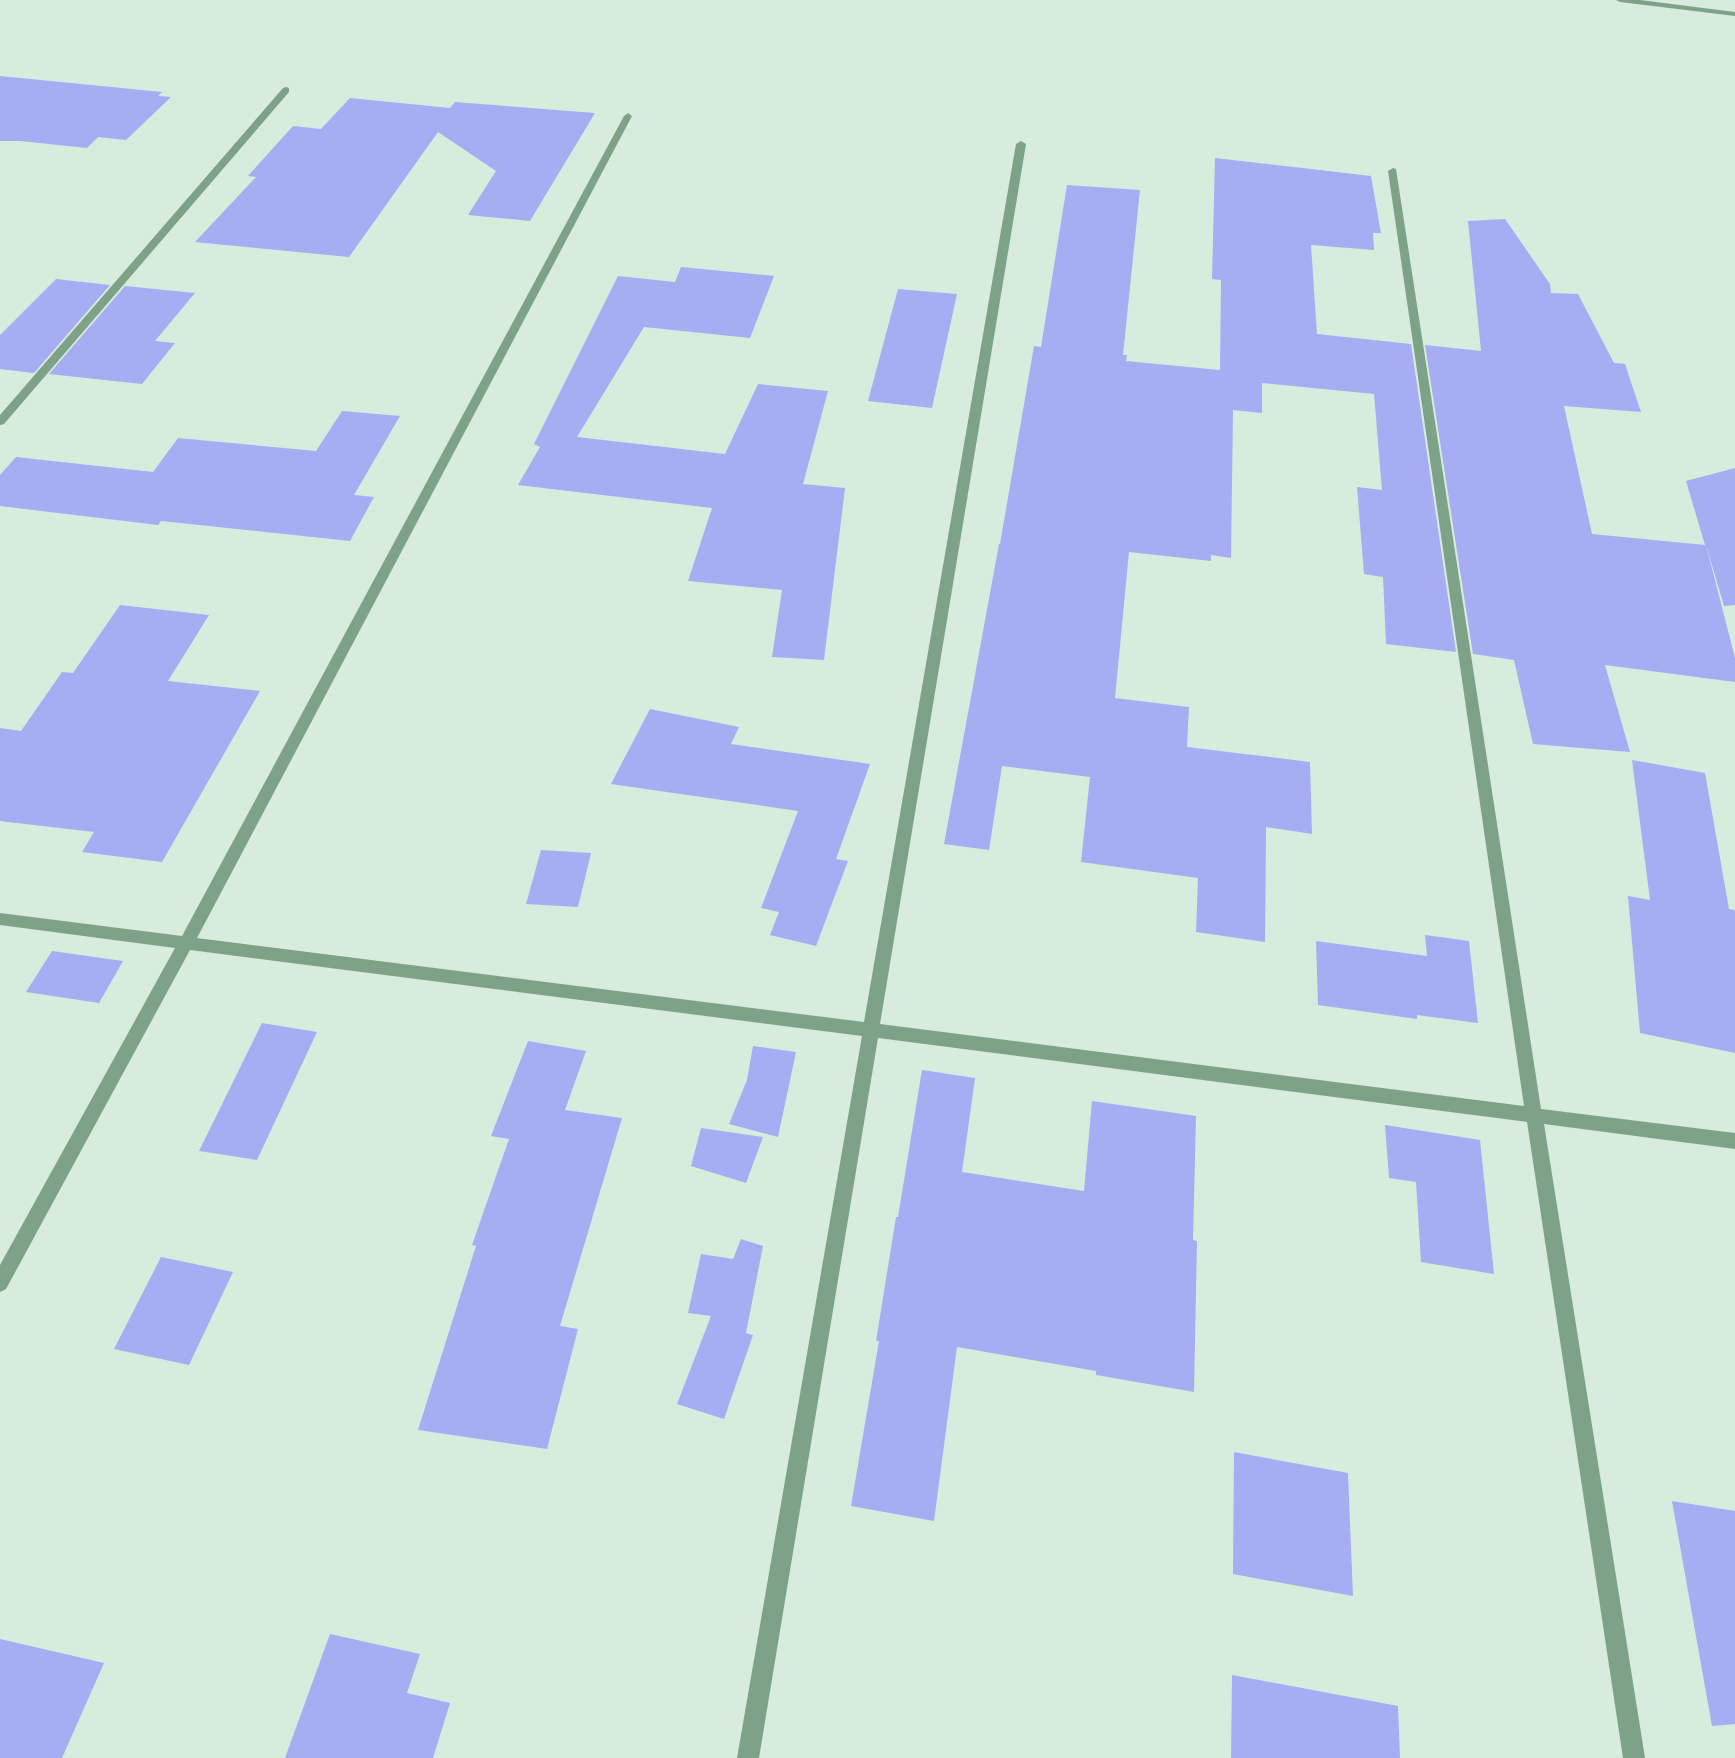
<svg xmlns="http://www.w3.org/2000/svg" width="1735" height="1758" font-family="Overpass,sans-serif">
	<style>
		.building { fill: #a7adf3 }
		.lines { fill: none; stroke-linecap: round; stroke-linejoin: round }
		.minor { fill: #7ea288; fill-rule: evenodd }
	</style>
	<rect width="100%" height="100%" fill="#d7ecdc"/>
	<!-- building -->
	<path class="building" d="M0,76L162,92L158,96L171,97L126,140L98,137L87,148L20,141H0Z
		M350,98L450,108L455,102L595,113L530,221L468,215L496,171L438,132L349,257L195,242L256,177L248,176L293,126L321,129Z
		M1215,158L1371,176L1381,233H1373L1374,250L1311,245L1317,334L1411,344L1456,652L1386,644L1383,577L1364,574L1357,487L1382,490L1374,394L1262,383V413L1233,410L1231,558L1211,555V561L1129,552L1115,698L1189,707L1187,747L1310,762L1312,834L1266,827L1265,942L1196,932L1198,878L1081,862L1090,777L1002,766L989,850L944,844L999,544H1000L1034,346L1041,347L1067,185L1140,190L1123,355H1127L1126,361L1220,370L1221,280L1212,279Z
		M1505,219L1550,284L1551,293L1578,294L1614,363L1625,364L1641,412L1564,406L1592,534L1705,545L1686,481L1735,468V605L1724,606L1706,545L1735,658V682L1605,665L1630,752L1533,744L1514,660L1473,654L1425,345L1481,351L1468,221Z
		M681,267L774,276L750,338L644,327L577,437L725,454L758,384L828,391L803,484L845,488L824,660L772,657L782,590L688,581L712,508L518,485L540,447L534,444L618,276L675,282Z
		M56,279L110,285L34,373L0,369V335Z
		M125,286L195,293L155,341L175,343L142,384L49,374Z
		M898,289L957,294L932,408L868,401Z
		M342,411L400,416L354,495L374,497L350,541L161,521L158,525L0,506V475L16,457L153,472L178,438L316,451Z
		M120,605L209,615L168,681L260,691L162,862L82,852L94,832L0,821V728L21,731L62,672L73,673Z
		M650,709L739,727L731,744L870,764L836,859L848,861L816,946L770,935L779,912L761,908L798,811L611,784Z
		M1632,760L1705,773L1729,909L1735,910V1053L1640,1033L1628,896L1650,900Z
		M541,850L591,853L578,907L526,904Z
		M1425,935L1469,941L1478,1023L1417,1015V1019L1318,1005L1316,941L1427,956Z
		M52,951L123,961L99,1003L26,992Z
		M262,1023L317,1032L257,1160L199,1151Z
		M528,1041L586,1051L565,1110L622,1118L560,1326L578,1329L547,1449L418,1430L476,1246L472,1245L509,1139L491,1136Z
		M753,1046L796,1052L778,1137L729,1124L747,1080Z
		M922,1070L975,1078L962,1172L1084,1191L1092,1101L1196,1116L1193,1240L1197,1241L1194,1392L1096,1375V1371L957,1347L934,1521L851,1506L879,1341H876L896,1217H898Z
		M1385,1125L1480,1140L1494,1274L1421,1262L1416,1182L1389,1178Z
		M701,1128L763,1137L746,1183L691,1166Z
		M741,1239L763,1246L746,1333L753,1335L724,1419L677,1404L711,1316L688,1313L701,1254L733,1259Z
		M161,1257L233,1272L189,1365L114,1349Z
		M1234,1452L1348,1473L1353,1596L1233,1574Z
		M1672,1501L1735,1511V1724L1712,1726Z
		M330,1634L420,1654L407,1693L450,1703L433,1758H285Z
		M0,1639L104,1663L62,1758H0Z
		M1232,1675L1398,1706L1400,1758H1231Z"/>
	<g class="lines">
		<!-- minor -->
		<path class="minor" d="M1616,0H1640L1735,12V16L1620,2Z
			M286,87L289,88V92L4,424L0,425V415L283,88Z
			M628,113L632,116L197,938L864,1022L1016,144L1021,141L1026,144L880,1024L1524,1106L1388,171L1393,168L1396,169L1541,1109L1735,1133V1149L1544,1124L1645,1758H1623L1527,1122L878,1038L759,1758H737L862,1036L190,950L6,1289L0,1292V1265L175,948L0,925V913L182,936L624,116Z"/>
	</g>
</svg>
